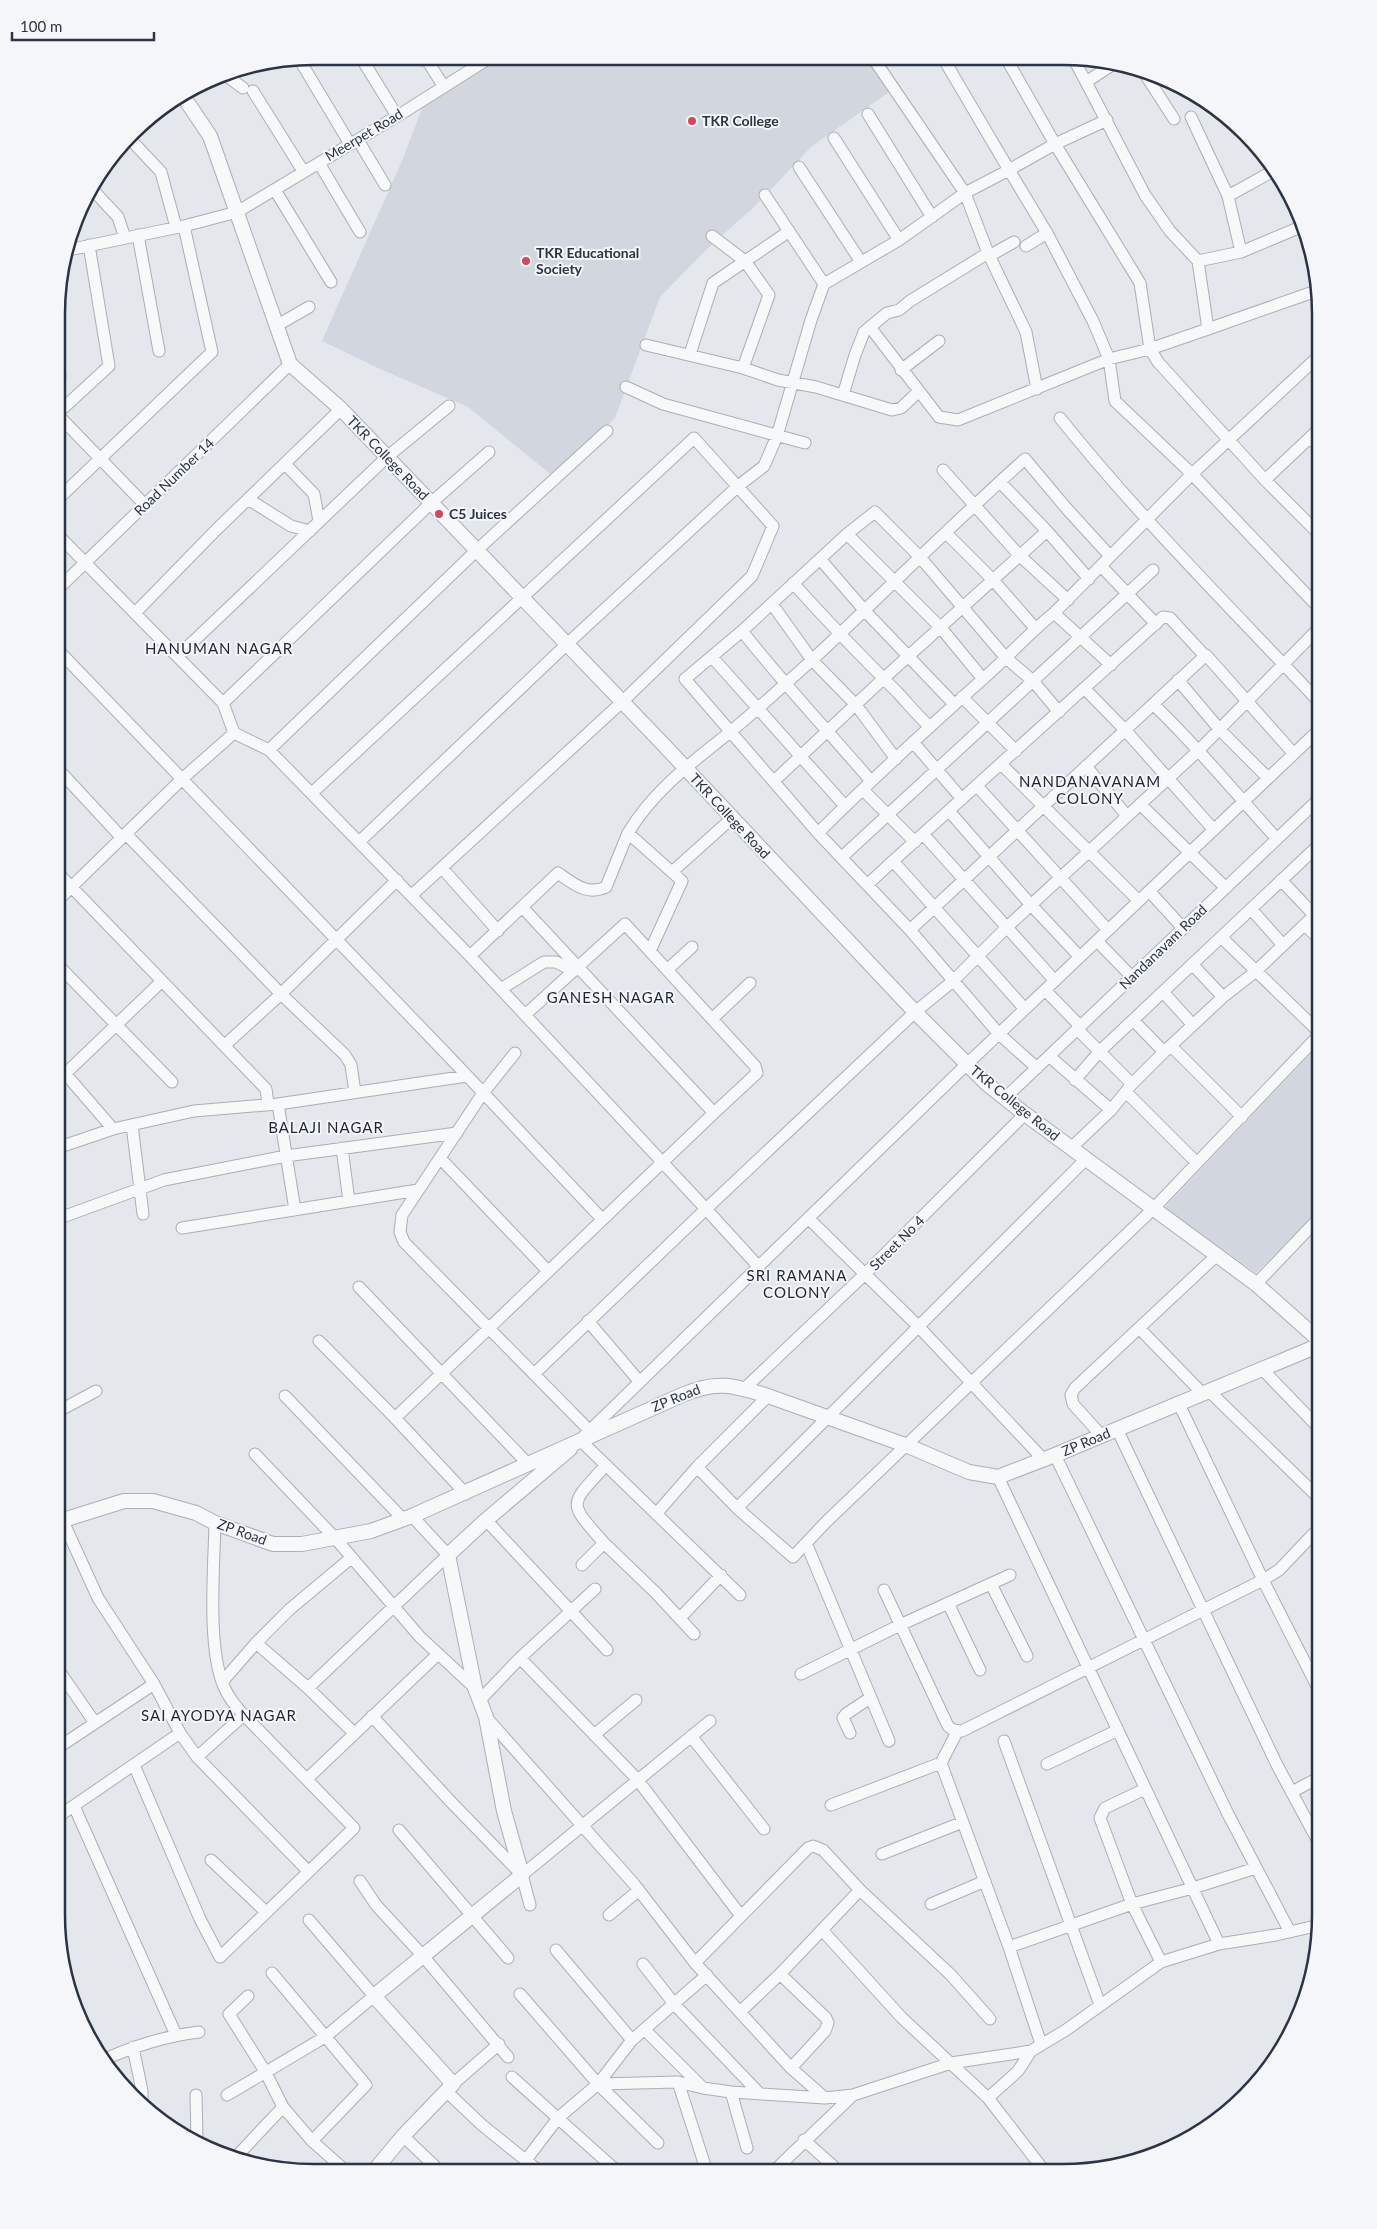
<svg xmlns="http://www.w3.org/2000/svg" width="1377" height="2229" font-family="Lato,sans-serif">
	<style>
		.built { fill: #d2d6de }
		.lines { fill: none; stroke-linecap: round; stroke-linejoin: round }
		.minor-casing { stroke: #a9aeb7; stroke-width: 13 }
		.tertiary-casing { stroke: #a9aeb7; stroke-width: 16 }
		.minor { stroke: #f7f8fa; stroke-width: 11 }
		.tertiary { stroke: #f7f8fa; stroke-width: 14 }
		.poi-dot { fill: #d1495b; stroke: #f4f6f9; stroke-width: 2 }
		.labels { text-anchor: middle; stroke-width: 4; stroke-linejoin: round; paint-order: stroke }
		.poi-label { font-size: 14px; font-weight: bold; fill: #2b3445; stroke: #f4f6f9; text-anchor: start }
		.street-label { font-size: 14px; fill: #2b3445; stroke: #f4f6f9 }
		.neighbourhood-label { font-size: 15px; letter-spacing: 1px; fill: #1d2536; stroke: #f4f6f9 }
		.rim { fill: none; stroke: #2b3445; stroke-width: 2.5 }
	</style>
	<rect width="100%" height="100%" fill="#e4e7ec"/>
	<!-- built -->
	<path class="built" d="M501,57L883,58L898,86L812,146L755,206L706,250L660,297L615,418L554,477L468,407L378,368L322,341L402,161L423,106Z
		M1320,1044V1209L1256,1273L1164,1208Z"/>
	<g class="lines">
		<defs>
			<path id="minor" d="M360,56L397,116
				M425,57L444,87
				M873,58L965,193L988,253L1026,332L1037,389
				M943,58L1009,170L1055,144L1107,120
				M1006,58L1055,144L1140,283L1150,349L1158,362L1265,480L1321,536
				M1073,58L1086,82
				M299,59L350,144
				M1115,63L1086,82L1145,195L1170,231L1198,261L1208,329L1316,291
				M1143,71L1174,119
				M224,74L243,88
				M253,91L303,171
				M868,114L932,217
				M1191,117L1228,196L1241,252
				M834,138L899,240
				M130,139L161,172L176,227
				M358,140L385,185
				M319,163L360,232
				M799,167L861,262
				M92,189L118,217L125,238
				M275,190L331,282
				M765,195L824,284
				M1228,196L1275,170
				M138,235L159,351
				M712,236L745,261L769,295L743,368
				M1026,246L1047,233
				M68,250L184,226L237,212L404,112L491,57
				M989,256L1014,242
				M1198,261L1241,252L1303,226
				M276,326L309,307
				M870,327L939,417L958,420L1109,359L1150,349L1208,329
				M646,345L743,368L778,380L816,387L892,410L901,408L918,392
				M690,354L713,283L788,232
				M58,370L60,376
				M901,370L939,341
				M626,387L663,404L805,443
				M843,395L855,355L864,332L887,313L899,310L910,301L988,253
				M58,413L109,366L89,245
				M58,415L145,505
				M1060,418C1140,518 1233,610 1321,704
				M1310,438L1321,449
				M285,464L314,494L319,521
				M943,470L1019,555L1068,600
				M1265,480L1321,427
				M1000,482L1047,531L1089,579
				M58,499L212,352L184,226
				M248,499L291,526L310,531
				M847,534L941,628L983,679
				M947,534L993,580L1035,628
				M58,535L223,703L234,733L269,750L470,956L706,1209L534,1374
				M820,559L865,611L954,704
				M1102,567L1156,624
				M793,583C827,621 862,657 898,693C909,705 918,716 930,727
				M58,589L290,364
				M772,604L812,660L856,705L896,759
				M135,613L216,530L341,409
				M1054,613L1111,665
				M742,631C783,683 828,731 871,781
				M58,650L456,1064L602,1219
				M178,656L387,457L449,406
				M712,657L845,806
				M1178,680L1220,730L1268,778
				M1085,689L1125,730L1214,830
				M962,697L1016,751
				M223,703L431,503L489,452
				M1154,705C1198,747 1236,794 1277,839
				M913,742L962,799
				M269,750L477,550L607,431
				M1001,764L1139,901
				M1086,766L1127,816
				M58,769L122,838
				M774,781L883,679L1047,531
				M977,786L1108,930
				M863,790L915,842
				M312,793L694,438L773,526L752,576L622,702L412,895
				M1140,804L1226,888
				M949,811L1031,905L1080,957
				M818,833C872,779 928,728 984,678C1008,657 1029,633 1054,613L1192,474L1321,354
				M126,834L281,994L345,1055L351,1065L355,1092
				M923,834L1055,981
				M359,842L567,644L737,487L764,466L777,436L811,320L824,284L899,240L965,193L1009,170L1047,233L1093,321L1109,359L1115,401L1192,474L1321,610
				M842,857L1153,570
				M893,861L1163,617L1170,618L1205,656
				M442,868L498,931
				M672,872L731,819
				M58,873L266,1089L268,1104
				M1281,880L1314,915
				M868,884L893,861L1025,1009
				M1149,891L1183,928
				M58,900L182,779L234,733
				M523,908L714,1113L757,1073L755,1066L625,924L525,1015
				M1251,909L1283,945
				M1305,925L1321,941
				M910,930L1206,655L1294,754
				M1221,937L1320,1033
				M1097,941L1132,977
				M650,951L682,881L628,833C653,791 691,763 729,733C757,710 784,685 811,661C883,594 952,524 1025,459L1067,509L1110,556
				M470,956L558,873C574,884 587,896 606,887L628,833
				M1192,964L1223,997
				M58,965L172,1082
				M668,969L692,947
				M501,989L544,962H556L574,971
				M1045,990L1080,1026
				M1163,992L1193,1025
				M712,1019L750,983
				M1133,1020L1164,1052
				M1077,1029L1132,1084
				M225,1045L281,994L397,880
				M1171,1046L1242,1117
				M515,1053L483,1093L402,1215L400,1232L404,1242L589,1430
				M1049,1056L1111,1110
				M57,1064L113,1129
				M1037,1068L999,1034L910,930L818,833L685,679L742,631L847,534L875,512L919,556L1006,658L1033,681L1059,712
				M66,1073L161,982
				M1075,1080L1099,1052L1321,843
				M1126,1092L1197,1163
				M1005,1098L1321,797
				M278,1104L295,1210
				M132,1125L143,1214
				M57,1148L113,1129L194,1111L278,1104L467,1076
				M342,1148L349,1201
				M1071,1148L1111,1110L1132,1084L1164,1052L1223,997L1255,972L1321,909
				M440,1158L548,1271
				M808,1218L918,1326L1043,1459
				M57,1219L164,1180L286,1156L457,1133
				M182,1228L418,1190
				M758,1266L706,1209L915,1012L953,981L1007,927L1199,750L1321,626
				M1256,1284L1320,1217
				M359,1287L528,1464
				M588,1321L639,1381
				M1139,1328L1202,1393
				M319,1341L395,1418L466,1494
				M1262,1369L1320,1429
				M744,1389L865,1274L1025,1114
				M1209,1391L1320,1499
				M285,1396L403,1519
				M768,1396L697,1467L737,1508L793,1557L826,1522L1153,1209L1320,1034
				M1178,1402L1263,1580L1320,1692
				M57,1412L96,1391
				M395,1418L714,1113
				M1117,1429L1277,1765L1320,1845
				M1101,1435L1073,1404L1071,1395L1075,1388L1216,1256
				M255,1454L335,1538L420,1637L475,1688
				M1055,1455L1228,1814L1290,1932
				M998,1477L1219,1944
				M737,1508L1086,1159
				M656,1514L697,1467
				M486,1520L607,1650
				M604,1543C567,1501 569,1506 606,1465
				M806,1543L889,1741
				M582,1565L604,1543L656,1593L694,1634
				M991,1584L1027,1656
				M884,1590L948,1726L953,1730L962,1731L1263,1580L1279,1570L1320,1527
				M740,1595L580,1440L966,1065L1321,728
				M948,1603L980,1670
				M680,1618L721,1575
				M256,1643L308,1688L448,1555L412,1516
				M520,1658L637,1779L741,1916
				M57,1668L95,1723
				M801,1674L900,1625L1010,1575
				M222,1682L256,1643L290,1609L351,1558
				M308,1688L354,1733
				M480,1700L520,1658L595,1589
				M372,1716L451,1802L522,1875L530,1905
				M486,1717L634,1884L695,1963
				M180,1733L197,1757L308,1871
				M850,1733L843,1718L846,1714L870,1698
				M594,1735L636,1700
				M691,1736L764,1829
				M1004,1741L1100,2005
				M56,1749L154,1684
				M197,1757L244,1715
				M941,1763L957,1732
				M1047,1764L1118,1730
				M134,1765L200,1919L220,1957L354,1828L244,1715C236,1707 229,1698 224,1687C207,1648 214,1567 215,1523
				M307,1779L437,1655
				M1145,1789L1105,1808L1100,1818L1132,1904L1193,1888L1256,1868
				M1292,1792L1320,1777
				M831,1805L941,1763L1009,1947
				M74,1806L176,2035
				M56,1818L180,1733L154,1684L98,1598L57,1508
				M399,1830L508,1958
				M882,1854L963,1822
				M211,1860L266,1912
				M522,1875L710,1721
				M360,1881L376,1905L423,1956L508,2057
				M931,1904L985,1881
				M609,1915L639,1890
				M822,1930L902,2018L988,2098L1046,2173
				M556,1950L632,2040
				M643,1964L675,2005L760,2094
				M272,1973L366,2085L312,2141
				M780,1974L826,2018L828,2023L825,2031L791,2068
				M520,1994L598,2084L658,2143
				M248,1996L229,2014L266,2073L283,2107L312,2141L346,2171
				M741,2011L780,1974L860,1890
				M645,2030L702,2087
				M1041,2044L1009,1947L1132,1904L1161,1962
				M133,2047L142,2091V2104
				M103,2060C134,2046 165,2036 199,2032
				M512,2077L618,2172
				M678,2082L707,2172
				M453,2084L499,2044
				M598,2084L678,2082L703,2088L731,2092L825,2098L853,2095L951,2063L1031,2051
				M446,2091L482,2125L539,2171
				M731,2092L747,2148
				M196,2095L197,2142
				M227,2095L325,2037L374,1996L309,1920
				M825,2098L791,2068L695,1963L808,1848L813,1846L823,1850L860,1890L951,1975L990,2019
				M988,2098L1018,2071L1031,2051L1066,2030L1161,1962L1219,1944L1276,1935L1320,1925
				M403,2136L440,2171
				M804,2140L840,2172
				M235,2158L283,2107
				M526,2160L558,2118L598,2084L632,2040L707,1975
				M773,2172L853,2095"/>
			<path id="tertiary" d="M183,96L210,136L290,364L341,409L661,742L915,1012L987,1084L1025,1114L1256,1284L1320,1341
				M57,1522L124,1501H153L196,1513L215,1523L273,1544H302L371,1531L412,1516L682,1395C716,1380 733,1385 768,1396L908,1446L969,1472L998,1477L1055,1455L1320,1345
				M374,2171L403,2136L453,2084L374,1996L522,1875L504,1811L486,1717L475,1688L448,1555L486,1520L570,1449"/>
		</defs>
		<!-- minor casing -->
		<use href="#minor" class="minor-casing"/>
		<!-- tertiary casing -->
		<use href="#tertiary" class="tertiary-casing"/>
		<!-- minor -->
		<use href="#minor" class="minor"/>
		<!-- tertiary -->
		<use href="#tertiary" class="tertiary"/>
	</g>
	<!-- markers -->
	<g class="poi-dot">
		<circle cx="692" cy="121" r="5"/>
		<circle cx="526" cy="261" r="5"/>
		<circle cx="439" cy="514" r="5"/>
	</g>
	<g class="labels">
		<!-- poi labels -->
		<g class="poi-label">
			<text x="702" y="126">TKR College</text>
			<text x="536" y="258">TKR Educational<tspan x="536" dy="16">Society</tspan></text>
			<text x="449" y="519">C5 Juices</text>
		</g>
		<!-- street labels -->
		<g class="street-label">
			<text transform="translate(364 135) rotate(-31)" y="5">Meerpet Road</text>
			<text transform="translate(388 458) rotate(46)" y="5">TKR College Road</text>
			<text transform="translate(174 477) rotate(-44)" y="5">Road Number 14</text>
			<text transform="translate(730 816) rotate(47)" y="5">TKR College Road</text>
			<text transform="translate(1163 947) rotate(-44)" y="5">Nandanavam Road</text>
			<text transform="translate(1015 1103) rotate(39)" y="5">TKR College Road</text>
			<text transform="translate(897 1243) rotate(-45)" y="5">Street No 4</text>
			<text transform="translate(676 1398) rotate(-22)" y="5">ZP Road</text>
			<text transform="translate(1086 1442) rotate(-23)" y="5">ZP Road</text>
			<text transform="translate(242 1532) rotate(20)" y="5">ZP Road</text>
		</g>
		<!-- neighbourhood labels -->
		<g class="neighbourhood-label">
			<text x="219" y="654">HANUMAN NAGAR</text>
			<text x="1090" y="787">NANDANAVANAM<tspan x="1090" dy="17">COLONY</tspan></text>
			<text x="611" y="1003">GANESH NAGAR</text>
			<text x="326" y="1133">BALAJI NAGAR</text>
			<text x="797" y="1281">SRI RAMANA<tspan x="797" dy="17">COLONY</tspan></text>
			<text x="219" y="1721">SAI AYODYA NAGAR</text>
		</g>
	</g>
	<!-- crop -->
	<path d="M0 0H1377V2229H0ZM314 65H1063A249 249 0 0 1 1312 314V1915A249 249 0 0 1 1063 2164H314A249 249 0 0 1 65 1915V314A249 249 0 0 1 314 65Z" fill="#f4f6f9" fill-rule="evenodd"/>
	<path class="rim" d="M314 65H1063A249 249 0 0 1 1312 314V1915A249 249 0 0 1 1063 2164H314A249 249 0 0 1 65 1915V314A249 249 0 0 1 314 65Z"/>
	<!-- scale -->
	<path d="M12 32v8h142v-8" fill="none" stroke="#2b3445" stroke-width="2.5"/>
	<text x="20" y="32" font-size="15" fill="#2b3445" stroke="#f4f6f9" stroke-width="4" paint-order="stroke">100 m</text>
</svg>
